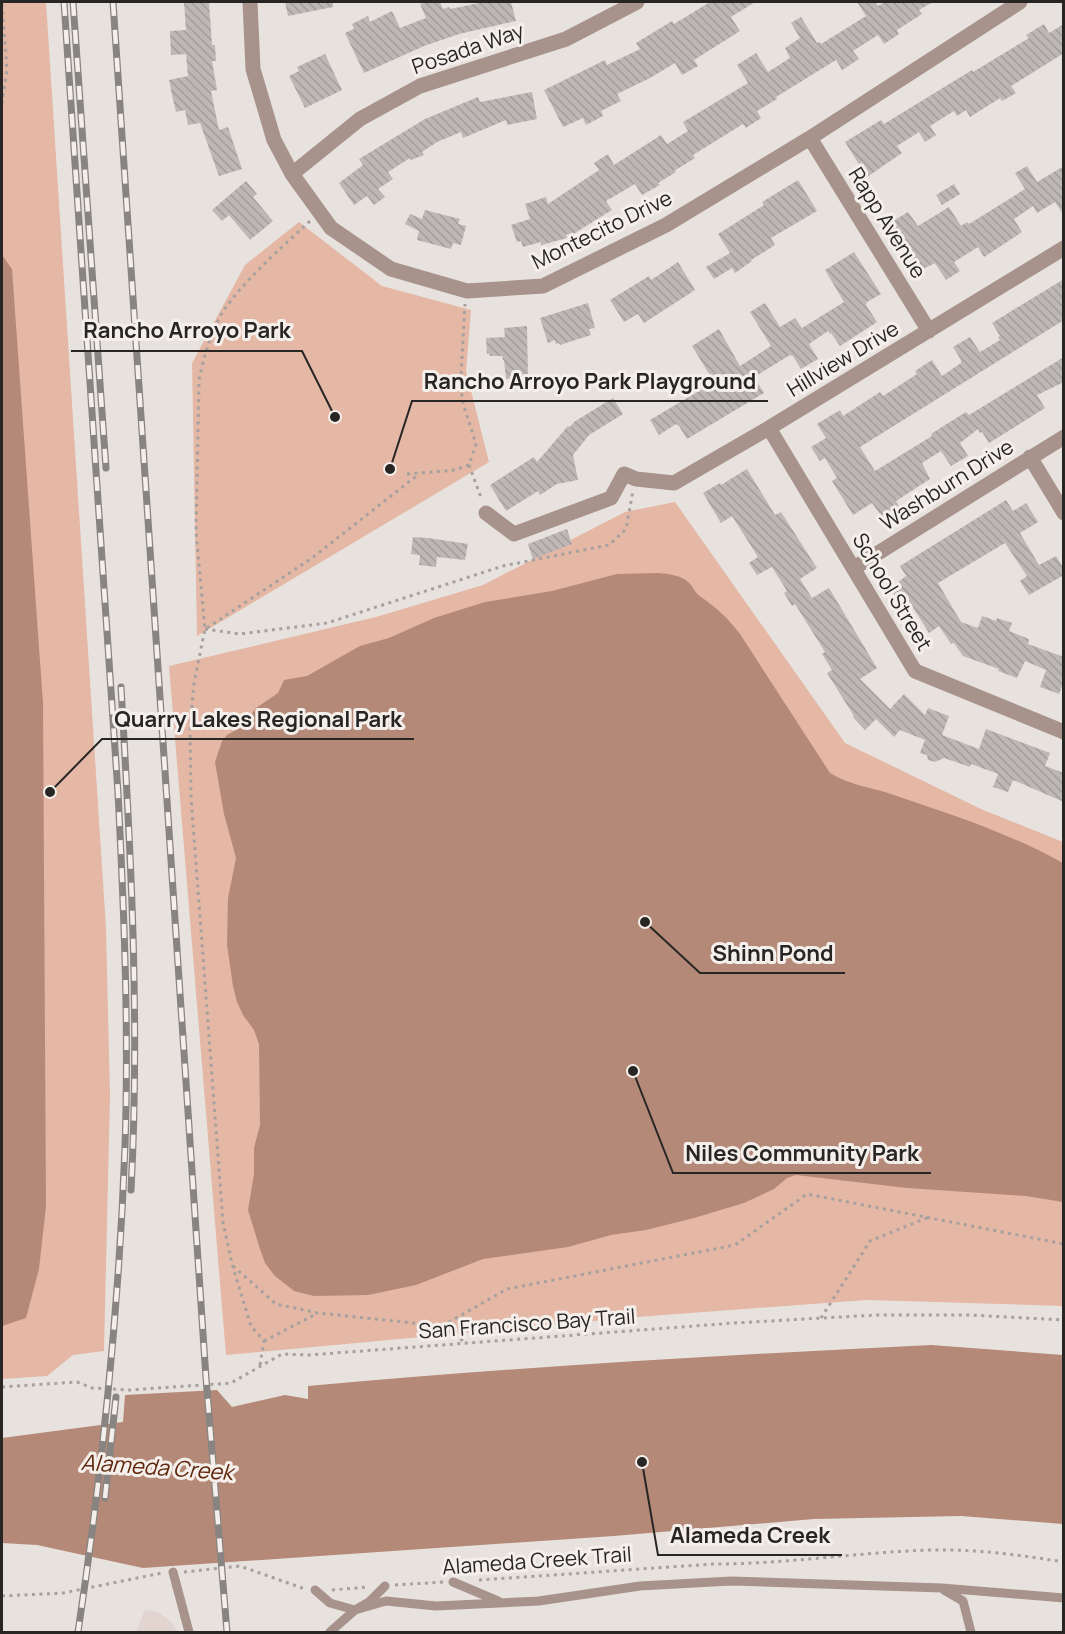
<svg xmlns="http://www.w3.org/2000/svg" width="1065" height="1634" font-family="Manrope,sans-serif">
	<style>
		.built { fill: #e2d4cf }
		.green { fill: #e5b7a5 }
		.water { fill: #b58977 }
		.building { fill: url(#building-back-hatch) }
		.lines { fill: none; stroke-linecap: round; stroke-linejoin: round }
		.path { stroke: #a6a19f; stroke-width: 3; stroke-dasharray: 3 4.5; stroke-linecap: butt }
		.service { stroke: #a7938b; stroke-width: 9 }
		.minor { stroke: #a7938b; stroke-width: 15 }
		.rail-casing { stroke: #888482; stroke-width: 7 }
		.rail { stroke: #f5efec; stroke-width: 4.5; stroke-dasharray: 14; stroke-linecap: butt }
		.labels { text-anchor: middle; stroke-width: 6; stroke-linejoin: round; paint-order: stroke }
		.street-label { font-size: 21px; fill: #282625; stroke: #f5efec }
		.water-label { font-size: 22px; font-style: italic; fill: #60280d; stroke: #f5efec }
		.leader { fill: none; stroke: #282625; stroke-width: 2 }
		.callout-dot { fill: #282625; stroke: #f5efec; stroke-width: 2 }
		.callout-label { font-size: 22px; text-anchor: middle; font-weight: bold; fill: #282625; stroke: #f5efec; stroke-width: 6; stroke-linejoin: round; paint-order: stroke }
	</style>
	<defs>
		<pattern id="building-back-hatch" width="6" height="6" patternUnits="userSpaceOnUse" patternTransform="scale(1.5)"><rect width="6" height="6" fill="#bdb7b5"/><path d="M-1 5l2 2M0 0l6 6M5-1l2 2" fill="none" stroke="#a29d9c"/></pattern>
	</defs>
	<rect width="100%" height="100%" fill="#e8e2df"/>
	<!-- built -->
	<path class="built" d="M145,1610L158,1612L172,1623L178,1632H136Z"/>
	<!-- green -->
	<path class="green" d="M2,2H46L106,928L110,1095L104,1351L73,1355L47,1376L2,1379Z
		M299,222L382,286L471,310L466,371L489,462L197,636L192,363L245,265Z
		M675,502L845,743L981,809L1063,842V1306L867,1300L637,1317L226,1355L169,666L376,617L483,585L625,512Z"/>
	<!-- water -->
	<path class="water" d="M2,255L12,269L43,703L46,1206L39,1269L26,1318L2,1326Z
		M658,573C668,574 682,575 689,583C694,588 695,593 701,597C719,610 726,616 740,634L830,773C849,785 870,787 891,794C950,814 1009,833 1063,863V1202L1026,1196L907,1188L796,1175L787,1178L774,1189L744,1203L694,1218L646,1230L611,1235L568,1247L483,1259L416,1285L368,1295L314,1296L294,1291L275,1276L265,1263L260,1249L248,1210L254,1174V1148L260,1125L259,1044L254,1030L243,1015L237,1002L233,986L227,945L228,898L236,858L224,814L215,762L222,741L227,735L243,726L256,708L278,693L284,680L307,676L360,646L389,638L434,618L485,602L552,591L617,574Z
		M931,1345L1063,1355V1524L961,1516L814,1519L614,1536L143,1568L37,1545L2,1543V1438L123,1422L125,1395L217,1390L232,1407L285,1395L308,1399V1386C515,1367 723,1355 931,1345Z"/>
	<!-- building -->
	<path class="building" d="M184,2H209L212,45H215L216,61H212L217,90L211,91L219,130L228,127L242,169L219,176L200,123L188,125L185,110L176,112L172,95L169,80L188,76L186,54L171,55L170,31L186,30Z
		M285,2H333V7L288,16Z
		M428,2H440L443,9L449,7L450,9L479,3L478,2H511L516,21L459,34L424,46L364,73L345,33L354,29L352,24L368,16L370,22L392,11L400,28L426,18L420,4Z
		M710,2H755L731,17L740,31L694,60L698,66L682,75L675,63L650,78L617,94L621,101L601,111L603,116L586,125L583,118L563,127L544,90L605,60L607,65L640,49L636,43L672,21L674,24Z
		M857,2H875L878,6L885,2H933L919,10L922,14L897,30L899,34L884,44L878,35L853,51L859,59L842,70L836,60L776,97L777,99L757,111L761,118L746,128L743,124L693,155L695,158L674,171L676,172L658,183L660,185L642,195L635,184L606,201L612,210L570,236L568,234L566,235L567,238L541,245V242L523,247L521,241L517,242L511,225L530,219L525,204L546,197L548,204L599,170L594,163L608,154L614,165L661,135L667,144L688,131L683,122L748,83L737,65L756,53L768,72L790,58L785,48L800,38L791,23L801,17L817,43L820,42L821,44L866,16Z
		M1044,24L1049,33L1064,24V53L1011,86L1016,93L1002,101L1000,98L970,117L966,110L957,116L954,111L930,126L936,135L925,142L919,132L897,146L902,153L867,177L845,142L881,120L884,124L972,70L973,72L1029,38L1026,35Z
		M325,54L342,90L305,108L289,76L299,71L297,67Z
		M532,92L537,119L507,125L506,120L463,138L461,132L437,142L422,152L424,155L411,160L410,158L388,172L393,179L378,189L385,197L374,205L367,196L354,205L339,183L363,165L359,159L425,119L478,97L480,102Z
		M1027,166L1037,182L1064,166V215L1055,202L1037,213L1033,206L1014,219L1022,232L984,257L978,247L954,262L960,271L946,280L935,263L919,271L890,223L908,212L918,226L949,207L961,226L967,222L969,224L1025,189L1015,173Z
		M798,180L817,211L771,238L775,245L751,260L752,261L735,273L732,268L714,279L706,267L730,253L718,234L764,205L762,202Z
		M246,181L257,194L253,197L273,221L250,240L229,215L222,221L212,210Z
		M954,184L960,194L942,205L936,195Z
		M425,210L460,219L458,224L466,226L461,245L453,243L451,249L417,240L419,231L405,224L410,214L422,219Z
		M854,252L881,294L867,302L866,305L877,322L840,346L831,333L830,334L828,331L809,344L818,359L801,369L793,356L790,355L756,376V380L764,393L687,439L679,426L676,424L659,435L650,420L714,382L692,346L719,329L740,366L771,346L750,312L765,303L780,327L795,318L802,328L844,302L825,270Z
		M678,262L695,290L644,323L638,314L624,322L610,300L649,276L651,280Z
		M1064,279V320L860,447L875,471L932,436L931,434L945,425L966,412L969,415L1064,357V382L1037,395L1045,408L989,443L982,432L980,433L978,429L960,443L968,456L951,466L941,451L922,463L930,479L896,501L899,506L882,517L872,503L853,515L832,481L837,478L825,458L820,461L811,447L826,438L817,424L840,410L843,416L880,392L883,396L917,374L915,371L932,360L942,376L961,363V360L953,347L970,337L980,352L1000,340L998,337L1000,336L992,323Z
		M588,303L595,328L589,329L591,335L560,345L559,343L556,344L555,340L548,343L540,318Z
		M527,326L528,378L506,379L504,360H503L502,356H490L489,353L487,354L486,338L505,337L504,328Z
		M613,398L623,414L589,435L573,455L578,480L557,484L540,495L538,491L506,511L490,485L534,457L537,462L568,426L570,427L574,422Z
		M747,469L775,515L781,512L817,568L800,579L812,598L829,588L877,668L860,679L890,709L904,694L925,715L928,708L949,716L942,735L979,749L986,729L1050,753L1045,766L1064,773V802L1013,780L1008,792L993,787L998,774L971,764L970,767L944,758L935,762L928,760L927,755L920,753L925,740L900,730L894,737L876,719L865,730L853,717L854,716L827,673L832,670L822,654L825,652L795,604L792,606L784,593L787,591L772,567L757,575L749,563L758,557L732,516L721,523L703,493L720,483L721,485Z
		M1006,500L1013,511L1026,503L1038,522L1020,533L1039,565L1056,556L1064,569V575L1029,595L1020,581L1027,576L1005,543L938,583L961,622L978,628L982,616L996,621L997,618L1012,623L1009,631L1029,639L1028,644L1064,657V681L1059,694L1040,687L1046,670L1025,661L1017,678L998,671L999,669L963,656L954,643L951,644L939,626L929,633L909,601L901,606L890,588L906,576L900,566Z
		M567,529L572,544L533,559L528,544Z
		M413,537L428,538L468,544L465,560L437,557L436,567L419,565L420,555L411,554Z"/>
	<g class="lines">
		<!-- path -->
		<path class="path" d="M2,4L7,70L2,103
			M469,465L482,500
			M407,474L455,470L469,465L476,444L462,400L461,376L465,304
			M207,628L312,558L419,474
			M205,629L240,634L327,623L503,566L609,545L626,529L633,491
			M233,1266L276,1304L318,1313L442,1326L466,1343
			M821,1318L870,1241L929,1217
			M442,1326L507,1289L735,1245L807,1194L1064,1244
			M264,1341L318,1313
			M260,1365L264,1341L251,1326L232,1264L223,1222L191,797L190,728L194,683L205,629L196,532L199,380C203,359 213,325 226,307C250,275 281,248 310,221
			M2,1387L77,1382L92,1388L130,1390L231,1383L282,1354L309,1355L734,1323L876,1315H970L1064,1320
			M184,1572L240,1566L305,1589
			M479,1580L714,1564C787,1564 859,1552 932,1550C976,1549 1020,1555 1064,1562
			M395,1585L443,1582
			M332,1590L368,1587
			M2,1596L63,1593L162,1573"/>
		<!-- service -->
		<path class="service" d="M173,1572L189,1632
			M453,1582L498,1601
			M315,1590L330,1603L355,1610L369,1602L385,1586
			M944,1590L963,1601L971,1632
			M330,1632L355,1610L386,1601L436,1606L539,1601L640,1586L731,1581L942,1588L1064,1598"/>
		<!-- minor -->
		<path class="minor" d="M250,2L253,69L274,140L292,174L331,228L391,269L467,291L543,286L666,225L810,138L1020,2
			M810,138L929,331
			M292,174L360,119L420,86L566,39L637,2
			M769,428L915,671L1064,732
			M1030,457L1064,513
			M486,513L514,534L611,498L624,474L636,479L674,483L769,428L1064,248
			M854,568L1064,437"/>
		<defs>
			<path id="rail" d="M64,2L118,793C124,911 129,1028 125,1146C119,1309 102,1472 78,1632
				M73,2L106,468
				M113,2L206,1378L227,1632
				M121,687C131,855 140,1022 131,1190
				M105,1498L116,1397"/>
		</defs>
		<!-- rail casing -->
		<use href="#rail" class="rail-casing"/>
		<!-- rail -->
		<use href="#rail" class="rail"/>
	</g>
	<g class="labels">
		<!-- street labels -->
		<g class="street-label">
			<text transform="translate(468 49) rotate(-19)" y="7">Posada Way</text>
			<text transform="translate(887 223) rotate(58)" y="7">Rapp Avenue</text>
			<text transform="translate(602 230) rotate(-26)" y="7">Montecito Drive</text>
			<text transform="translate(843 359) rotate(-31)" y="7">Hillview Drive</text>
			<text transform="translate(947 485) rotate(-32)" y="7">Washburn Drive</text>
			<text transform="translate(892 592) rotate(59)" y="7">School Street</text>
			<text transform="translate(527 1324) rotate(-4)" y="7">San Francisco Bay Trail</text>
			<text transform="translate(537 1561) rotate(-4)" y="7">Alameda Creek Trail</text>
		</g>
		<!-- water labels -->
		<g class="water-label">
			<text transform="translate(157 1467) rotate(4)" y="8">Alameda Creek</text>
		</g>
	</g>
	<!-- callouts -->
	<path class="leader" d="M335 417L302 351H71M390 469L412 401H768M50 792L102 739H414M645 922L700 973H845M633 1071L673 1173H931M642 1462L658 1555H842"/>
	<g class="callout-dot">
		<circle cx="335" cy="417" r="6"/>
		<circle cx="390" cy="469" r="6"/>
		<circle cx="50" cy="792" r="6"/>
		<circle cx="645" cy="922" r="6"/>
		<circle cx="633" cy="1071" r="6"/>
		<circle cx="642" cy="1462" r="6"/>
	</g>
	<g class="callout-label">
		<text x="187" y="338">Rancho Arroyo Park</text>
		<text x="590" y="389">Rancho Arroyo Park Playground</text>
		<text x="258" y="727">Quarry Lakes Regional Park</text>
		<text x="773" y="961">Shinn Pond</text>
		<text x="802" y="1161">Niles Community Park</text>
		<text x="750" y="1543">Alameda Creek</text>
	</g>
	<!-- border -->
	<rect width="1065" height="1634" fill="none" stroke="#282625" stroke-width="6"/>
</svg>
